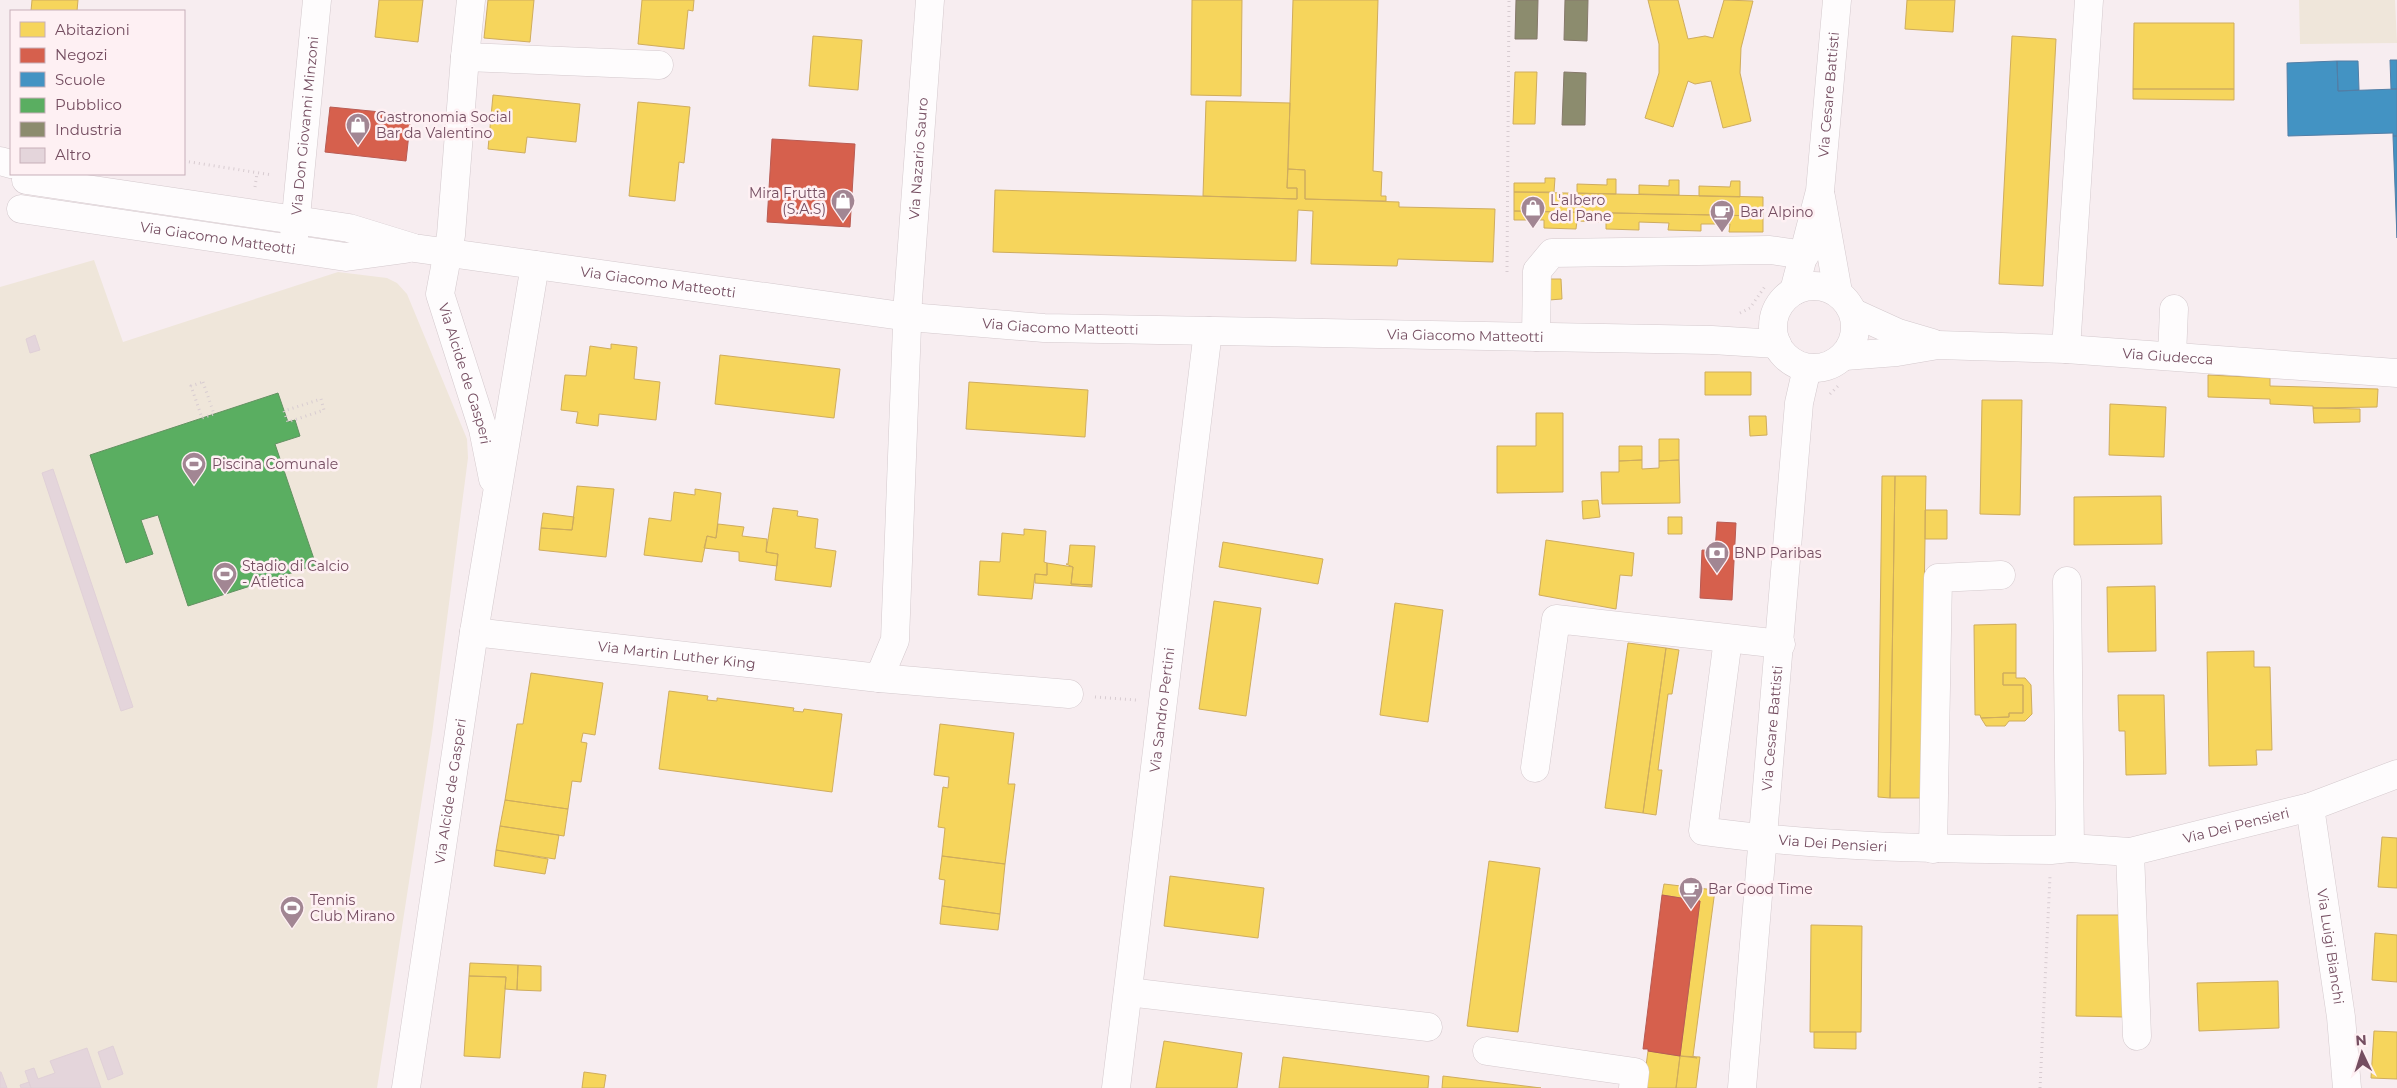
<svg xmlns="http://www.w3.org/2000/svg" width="2397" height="1088" font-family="Montserrat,sans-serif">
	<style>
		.green { fill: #efe6da }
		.homes { fill: #f6d55c; stroke: #cfac5e }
		.shops { fill: #d6604d; stroke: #b95b53 }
		.schools { fill: #4393c3; stroke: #527ea6 }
		.public { fill: #5aae61; stroke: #629161 }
		.industry { fill: #8c8c6e; stroke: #85796a }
		.building { fill: #e4d5db; stroke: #e0d0d7 }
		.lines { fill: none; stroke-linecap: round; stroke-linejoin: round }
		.minor-casing { stroke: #d4c9cd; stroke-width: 29 }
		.path { stroke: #d8ccd1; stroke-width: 3; stroke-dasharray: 1 4; stroke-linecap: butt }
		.minor { stroke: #fefcfd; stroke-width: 28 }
		.labels { text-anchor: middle; stroke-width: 5; stroke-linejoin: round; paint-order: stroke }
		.street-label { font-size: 14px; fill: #754e61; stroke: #fef0f3 }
		.poi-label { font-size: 14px; fill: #754e61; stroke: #fef0f3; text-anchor: start }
	</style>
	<rect width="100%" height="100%" fill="#f7edf0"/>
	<!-- green -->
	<path class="green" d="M2299,0H2395L2397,43L2300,44Z
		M94,260L123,342L338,272L387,278L397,283L407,294L467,439L468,458L432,734L377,1088H0V287Z"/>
	<!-- homes -->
	<path class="homes" d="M32,0H78L77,11H31Z
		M379,0H423L418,42L375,37Z
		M488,0H534L530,42L484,38Z
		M642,0H694L693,11L688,10L684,49L638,44Z
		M1192,0H1242L1241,96L1191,95Z
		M1293,0H1378L1373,171L1382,172L1381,196H1386V201L1305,199V170L1288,169Z
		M1648,0H1678L1688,39L1705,36L1713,38L1724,0L1753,1L1741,48L1740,73L1751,121L1723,128L1711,81L1695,84L1688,81L1673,127L1645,118L1659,73V44Z
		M1907,0H1955L1953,32L1905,29Z
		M2134,23H2234V89H2133Z
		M813,36L862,40L858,90L809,86Z
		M2012,36L2056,39L2043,286L1999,284Z
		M1515,72H1537L1535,124H1513Z
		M2133,89H2234V100L2133,99Z
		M493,95L580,104L576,142L527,137L525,153L488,149Z
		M1206,101L1290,103L1287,188H1297V199L1203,196Z
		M638,102L690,107L684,163L679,162L675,201L629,196Z
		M1288,169L1305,170V199L1399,202V207L1495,209L1493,262L1398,259L1397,266L1311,264L1313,211L1298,210L1296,261L993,252L995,190L1297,199V188H1287Z
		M1545,178H1555L1554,192H1514V183H1545Z
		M1607,179H1616V194L1577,193V184L1607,185Z
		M1669,180H1679V195L1639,194V185L1669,186Z
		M1731,181H1740V197L1699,196V186L1730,187Z
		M1514,192L1763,197V216L1514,211Z
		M1514,211L1763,216V232H1729L1730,224H1701V231L1668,230L1669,223L1639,222V230L1606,229V222L1577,221L1576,229L1544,228V220H1514Z
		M1548,279H1561L1562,299L1549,300Z
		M611,344L637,347L634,379L660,382L656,420L599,414L598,426L576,423L578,412L561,410L565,375L586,376L590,346L611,349Z
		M720,355L840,369L834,418L715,404Z
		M1705,372H1751V395H1705Z
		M2208,375L2270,378V386L2378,389L2377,407L2313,408V406L2270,404V399L2208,397Z
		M969,382L1088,390L1085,437L966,429Z
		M1982,400H2022L2020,515L1980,514Z
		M2110,404L2166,407L2164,457L2109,455Z
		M2313,408L2360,409V422L2314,423Z
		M1536,413H1563V492L1497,493V446H1536Z
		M1749,416H1766L1767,435L1750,436Z
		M1659,439H1679V460L1659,461Z
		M1619,446H1642V460L1619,461Z
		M1642,460V469L1659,468V461L1679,460L1680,503L1602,504L1601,472H1619V461Z
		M1882,476H1895L1890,798L1878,797Z
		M1895,476H1926L1921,798H1890Z
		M577,486L614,489L606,557L539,550L541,528L572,530Z
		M695,489L721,493L716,538L707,536L702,562L644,555L649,518L671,521L674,492L695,495Z
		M2161,496L2162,544L2074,545V497Z
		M1598,500L1600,517L1583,519L1582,501Z
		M773,508L798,511L797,516L818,519L815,548L836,551L831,587L775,580L778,554L766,552Z
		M1925,510H1947V539H1925Z
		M543,513L574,517L572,530L541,528Z
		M1668,517H1682V534H1668Z
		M718,524L744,527L742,536L767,539L766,552L778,554L777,566L739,561V552L704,548L707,536L716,538Z
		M1024,529L1046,531L1044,562L1047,563V575L1035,574L1032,599L978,595L980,561L1000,562L1002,533L1024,535Z
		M1546,540L1634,553L1632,576L1620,575L1616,609L1539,595Z
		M1223,542L1323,559L1318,584L1219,567Z
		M1070,545L1095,546L1092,585L1071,584L1073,567L1066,564H1068Z
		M1047,563L1073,567L1071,584L1092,585V587L1035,583V574L1047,575Z
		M2155,586L2156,651L2108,652L2107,587Z
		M1214,601L1261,608L1246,716L1199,709Z
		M1395,603L1443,610L1428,722L1380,715Z
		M2016,624V673H2003V685H2023V713H2009V717L1981,718L1980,715H1975L1974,625Z
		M1628,643L1666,648L1643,813L1605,808Z
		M1666,648L1679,650L1672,694H1668L1658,770H1662L1656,815L1643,813Z
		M2254,651V667H2270L2272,750H2256L2257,765L2209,766L2207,652Z
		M531,673L603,683L595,735L583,733L581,742L587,743L581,782L572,781L568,809L505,800L517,724H523Z
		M2003,673H2016V678H2025L2031,685L2032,714L2025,721H2009L2005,726H1986L1981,718L2009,717V713H2023V685H2003Z
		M669,691L708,696L707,700L717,701V698L794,708L793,711L803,712L804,709L842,714L832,792L659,769Z
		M2118,695H2164L2166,774L2126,775L2125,731H2119Z
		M940,724L1014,733L1008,784H1015L1005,864L942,856L945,828L938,827L943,787L948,788L949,777L934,775Z
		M505,800L568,809L564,836L500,826Z
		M500,826L559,835L555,859L496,850Z
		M2382,837L2397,838V888L2378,887Z
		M496,850L548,859L545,874L494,866Z
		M942,856L1005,864L1000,914L942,906L945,880L939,879Z
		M1489,861L1540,868L1518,1032L1467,1026Z
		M1170,876L1264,888L1258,938L1164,926Z
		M1664,884L1715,890L1693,1056L1697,1058L1680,1056L1700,901L1662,895Z
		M942,906L1000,914L998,930L940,924Z
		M2077,915H2123V1017L2076,1016Z
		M1811,925L1862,926L1861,1032H1810Z
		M2375,933L2397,935V982L2372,980Z
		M470,963L518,965L517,990L505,989L506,977L469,976Z
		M518,965L541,966V991L517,990Z
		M469,976L506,977L500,1058L464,1056Z
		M2278,981L2279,1028L2199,1031L2197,983Z
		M2374,1031L2397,1032V1079L2371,1078Z
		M1814,1032H1856V1049L1814,1048Z
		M1164,1041L1242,1053L1237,1088H1156Z
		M1648,1051L1680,1056L1676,1088H1643Z
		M1680,1056L1700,1057L1696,1088H1676Z
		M1283,1057L1429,1076L1428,1088H1279Z
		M584,1072L606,1075L604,1088H582Z
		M1443,1076L1541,1088H1442Z"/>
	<!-- shops -->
	<path class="shops" d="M330,107L411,115L406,161L325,152Z
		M772,139L855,144L850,227L767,222Z
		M1717,522L1736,523L1732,600L1700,598L1702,550L1715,551Z
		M1662,895L1700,901L1680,1056L1648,1051V1049H1643Z"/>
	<!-- schools -->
	<path class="schools" d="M2390,60H2397V89H2391Z
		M2337,61L2338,91L2397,89V136H2393V133L2288,136L2287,63Z
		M2337,61H2358L2359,90L2338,91Z
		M2393,136H2397V238Z"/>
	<!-- public -->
	<path class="public" d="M278,393L288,422L295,420L300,436L275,444L316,565L188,606L158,515L141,520L153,554L126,563L90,455Z"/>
	<!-- industry -->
	<path class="industry" d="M1516,0H1538L1537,39H1515Z
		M1565,0H1588L1587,41L1564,40Z
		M1564,72L1586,73L1585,125H1562Z"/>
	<!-- building -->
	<path class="building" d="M35,335L40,350L30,353L26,339Z
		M53,469L133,707L121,711L42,473Z
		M113,1046L123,1074L108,1080L98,1052Z
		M87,1048L101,1088H31L25,1071L34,1068L38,1079L55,1073L50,1061Z
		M0,1072H1L7,1088H0Z
		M29,1082L31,1088H21L20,1085Z"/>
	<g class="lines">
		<defs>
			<g id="minor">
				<path d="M471,0L465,57L659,65"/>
				<path id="s1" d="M465,57L451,235L440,294L483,429L493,479"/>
				<path d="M0,161L11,164"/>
				<path id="s2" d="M26,180L349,228L414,248L909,317L1044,328L1712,340L1777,344"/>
				<path d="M1821,197L1838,292"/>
				<path id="s3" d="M21,209L346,257L405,249"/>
				<path id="s4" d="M294,237L317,0"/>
				<circle cx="1814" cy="327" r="41"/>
				<path id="s5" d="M1794,291L1820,191L1837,0"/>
				<path d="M1854,313L1898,333L1932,343"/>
				<path d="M1536,337L1537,271L1552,253L1770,250L1805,255"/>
				<path d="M2066,349L2089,0"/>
				<path id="s6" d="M1845,356L1897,352L1938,345L2066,349L2397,373"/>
				<path d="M2172,356L2174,309"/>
				<path d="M2067,581L2070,848"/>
				<path id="s7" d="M474,632L879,678L895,640L908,300L930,0"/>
				<path id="s8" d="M1728,639L1703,831C1818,847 1935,849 2051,850L2070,848L2130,852L2310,807L2397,774"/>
				<path d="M879,678L1069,694"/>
				<path d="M1535,768L1556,619L1781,644"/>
				<path id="s9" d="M2310,807L2341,1017L2347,1088"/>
				<path d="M1933,849L1938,578L2001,575"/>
				<path d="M2130,852L2137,1036"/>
				<path d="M1128,992L1428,1027"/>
				<path d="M1487,1051L1635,1072L1633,1088"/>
				<path id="s10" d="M406,1088L474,632L535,265"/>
				<path id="s11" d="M1116,1088L1208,331"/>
				<path id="s12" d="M1742,1088C1759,859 1782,632 1799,403L1807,368"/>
			</g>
		</defs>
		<!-- minor casing -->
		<use href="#minor" class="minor-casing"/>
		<!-- path -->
		<path class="path" d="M184,161L272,175
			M255,187L257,173
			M1507,272L1509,0
			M1740,313L1750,308L1766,285
			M203,382L214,414L202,418L191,386Z
			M1830,394L1840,384
			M321,399L324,410L288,422L284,411Z
			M1095,697L1136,700
			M2040,1088L2050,876"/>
		<!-- minor -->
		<use href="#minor" class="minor"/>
	</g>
	<!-- icons -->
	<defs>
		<symbol id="shop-pin" viewBox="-11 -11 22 30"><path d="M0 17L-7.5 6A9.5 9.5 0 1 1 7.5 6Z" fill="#a28693" stroke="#fef0f3"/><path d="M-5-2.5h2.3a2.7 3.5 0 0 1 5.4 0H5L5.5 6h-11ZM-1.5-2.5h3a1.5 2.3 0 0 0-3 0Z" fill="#fff"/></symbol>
		<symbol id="cafe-pin" viewBox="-11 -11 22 30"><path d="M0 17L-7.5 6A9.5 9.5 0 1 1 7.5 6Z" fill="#a28693" stroke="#fef0f3"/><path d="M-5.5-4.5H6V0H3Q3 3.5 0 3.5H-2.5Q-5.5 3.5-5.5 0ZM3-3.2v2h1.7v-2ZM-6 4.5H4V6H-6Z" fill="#fff"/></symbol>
		<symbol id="stadium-pin" viewBox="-11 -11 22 30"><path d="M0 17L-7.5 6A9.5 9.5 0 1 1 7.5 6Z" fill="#a28693" stroke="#fef0f3"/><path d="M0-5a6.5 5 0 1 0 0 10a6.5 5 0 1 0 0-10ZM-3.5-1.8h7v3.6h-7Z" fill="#fff"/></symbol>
		<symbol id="bank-pin" viewBox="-11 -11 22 30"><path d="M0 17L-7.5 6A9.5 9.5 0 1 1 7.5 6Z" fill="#a28693" stroke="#fef0f3"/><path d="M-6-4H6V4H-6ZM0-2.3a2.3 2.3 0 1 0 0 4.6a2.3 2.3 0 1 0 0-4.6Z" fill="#fff"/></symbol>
	</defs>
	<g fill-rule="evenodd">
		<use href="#shop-pin" x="344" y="111" width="28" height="38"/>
		<use href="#shop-pin" x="829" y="187" width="28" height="38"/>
		<use href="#shop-pin" x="1519" y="194" width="28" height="38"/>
		<use href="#cafe-pin" x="1708" y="198" width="28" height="38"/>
		<use href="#stadium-pin" x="180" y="450" width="28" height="38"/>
		<use href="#bank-pin" x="1703" y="539" width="28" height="38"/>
		<use href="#stadium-pin" x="211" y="560" width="28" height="38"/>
		<use href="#cafe-pin" x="1677" y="875" width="28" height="38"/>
		<use href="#stadium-pin" x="278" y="894" width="28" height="38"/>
	</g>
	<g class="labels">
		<!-- street labels -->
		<g class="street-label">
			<text dy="5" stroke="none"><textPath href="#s5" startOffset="200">Via Cesare Battisti</textPath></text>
			<text dy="5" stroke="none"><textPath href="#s4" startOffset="112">Via Don Giovanni Minzoni</textPath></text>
			<text dy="5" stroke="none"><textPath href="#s7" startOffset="931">Via Nazario Sauro</textPath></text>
			<text dy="5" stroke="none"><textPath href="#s3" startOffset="199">Via Giacomo Matteotti</textPath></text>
			<text dy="5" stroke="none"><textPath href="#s2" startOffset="641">Via Giacomo Matteotti</textPath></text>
			<text dy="5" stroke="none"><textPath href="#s2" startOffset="1046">Via Giacomo Matteotti</textPath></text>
			<text dy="5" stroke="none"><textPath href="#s2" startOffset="1451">Via Giacomo Matteotti</textPath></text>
			<text dy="5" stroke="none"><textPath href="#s6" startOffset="324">Via Giudecca</textPath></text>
			<text dy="5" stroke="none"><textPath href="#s1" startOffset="322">Via Alcide de Gasperi</textPath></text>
			<text dy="5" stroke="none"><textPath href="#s7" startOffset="204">Via Martin Luther King</textPath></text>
			<text dy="5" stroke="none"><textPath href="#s11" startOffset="381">Via Sandro Pertini</textPath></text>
			<text dy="5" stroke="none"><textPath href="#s12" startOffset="361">Via Cesare Battisti</textPath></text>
			<text dy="5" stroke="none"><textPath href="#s10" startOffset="300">Via Alcide de Gasperi</textPath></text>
			<text dy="5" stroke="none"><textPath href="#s8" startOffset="731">Via Dei Pensieri</textPath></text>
			<text dy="5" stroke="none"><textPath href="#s8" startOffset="324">Via Dei Pensieri</textPath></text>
			<text dy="5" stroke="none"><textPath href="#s9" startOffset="141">Via Luigi Bianchi</textPath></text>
		</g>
		<!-- poi labels -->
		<g class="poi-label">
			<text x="376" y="122">Gastronomia Social<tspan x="376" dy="16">Bar da Valentino</tspan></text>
			<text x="826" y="198" text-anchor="end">Mira Frutta<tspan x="826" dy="16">(S.A.S)</tspan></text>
			<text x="1550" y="205">L'albero<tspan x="1550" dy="16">del Pane</tspan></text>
			<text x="1740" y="217">Bar Alpino</text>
			<text x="212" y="469">Piscina Comunale</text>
			<text x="1734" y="558">BNP Paribas</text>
			<text x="242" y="571">Stadio di Calcio<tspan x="242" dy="16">- Atletica</tspan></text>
			<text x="1708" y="894">Bar Good Time</text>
			<text x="310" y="905">Tennis<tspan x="310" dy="16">Club Mirano</tspan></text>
		</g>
	</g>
	<!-- legend -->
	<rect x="10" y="10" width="175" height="165" fill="#fef0f3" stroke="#c7afb9"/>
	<rect x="20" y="22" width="25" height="15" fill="#f6d55c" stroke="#c7afb9"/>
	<text x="55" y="35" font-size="15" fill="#754e61">Abitazioni</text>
	<rect x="20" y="48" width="25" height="15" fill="#d6604d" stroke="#c7afb9"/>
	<text x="55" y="60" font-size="15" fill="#754e61">Negozi</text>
	<rect x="20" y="72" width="25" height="15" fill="#4393c3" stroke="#c7afb9"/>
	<text x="55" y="85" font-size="15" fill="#754e61">Scuole</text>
	<rect x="20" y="98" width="25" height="15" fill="#5aae61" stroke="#c7afb9"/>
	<text x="55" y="110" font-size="15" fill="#754e61">Pubblico</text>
	<rect x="20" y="122" width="25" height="15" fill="#8c8c6e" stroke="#c7afb9"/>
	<text x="55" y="135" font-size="15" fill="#754e61">Industria</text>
	<rect x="20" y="148" width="25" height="15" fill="#e4d5db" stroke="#c7afb9"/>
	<text x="55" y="160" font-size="15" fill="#754e61">Altro</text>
	<!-- north arrow -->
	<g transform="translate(2362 1053) rotate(356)" stroke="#fef0f3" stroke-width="4" paint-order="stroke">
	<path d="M0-4L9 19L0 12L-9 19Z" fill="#754e61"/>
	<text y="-8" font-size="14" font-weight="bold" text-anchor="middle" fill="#754e61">N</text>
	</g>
</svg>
